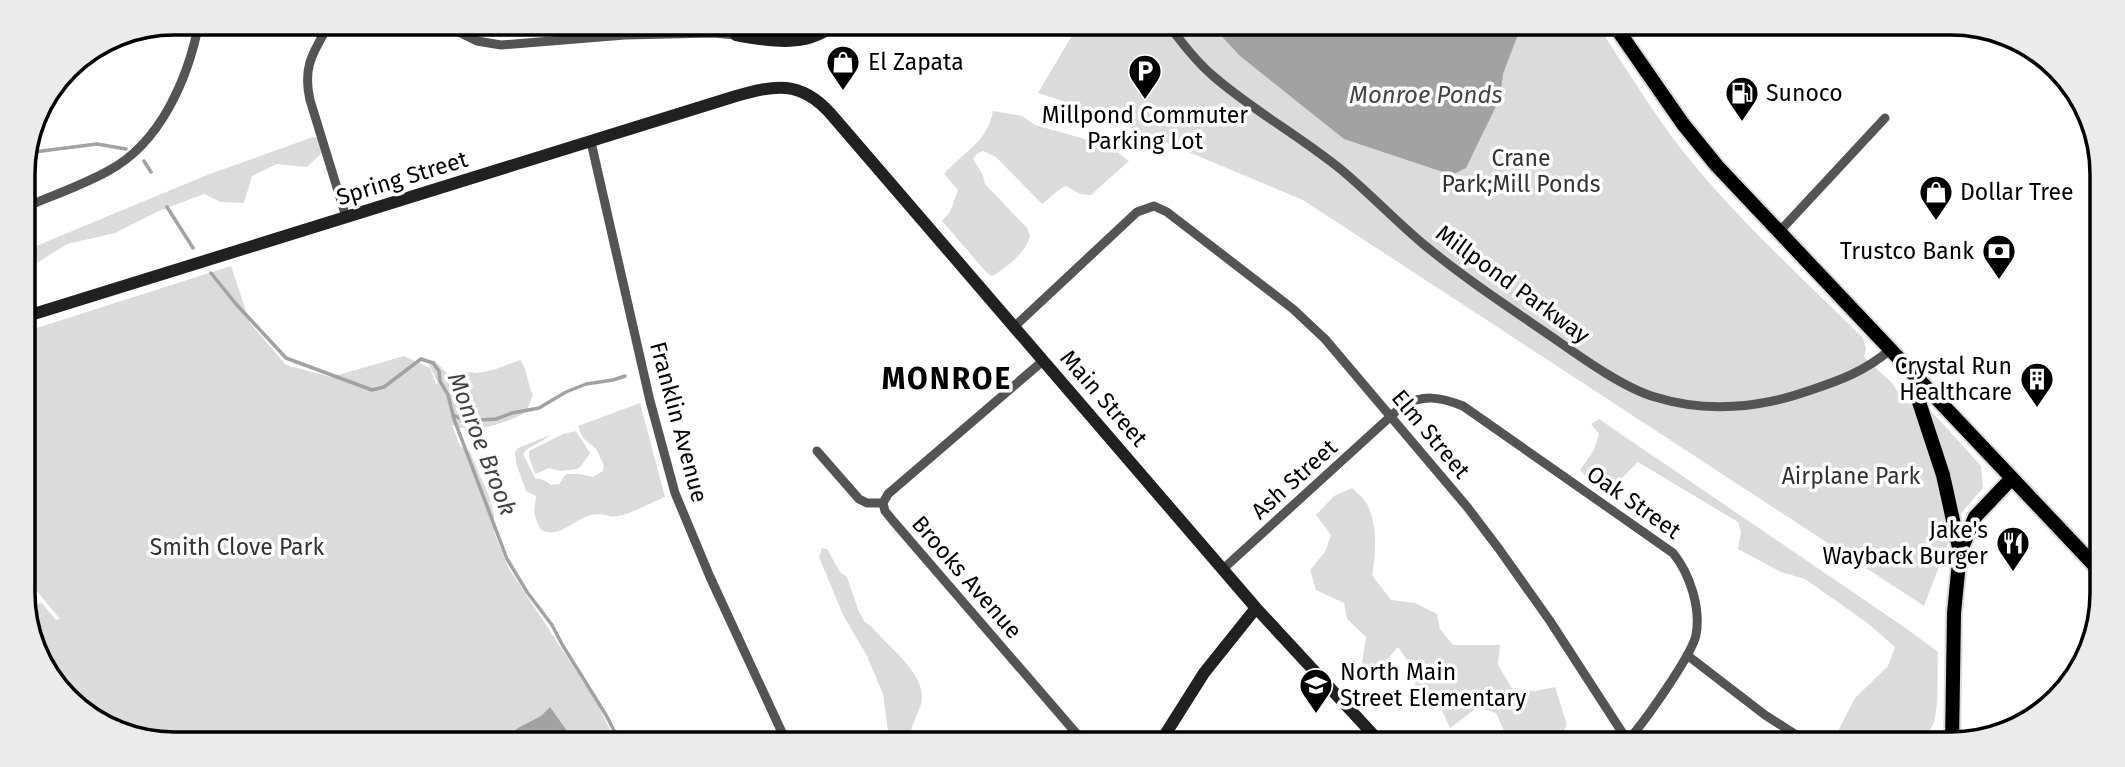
<svg xmlns="http://www.w3.org/2000/svg" width="2125" height="767" font-family="'Fira Sans',sans-serif">
	<style>
		.green { fill: #dbdbdb }
		.water { fill: #a2a2a2 }
		.lines { fill: none; stroke-linecap: round; stroke-linejoin: round }
		.stream { stroke: #a2a2a2; stroke-width: 3.5 }
		.primary-casing { stroke: #dbdbdb; stroke-width: 18 }
		.street { stroke: #545454; stroke-width: 9 }
		.secondary { stroke: #212121; stroke-width: 12 }
		.primary { stroke: #000; stroke-width: 14 }
		.labels { text-anchor: middle; stroke-width: 7; stroke-linejoin: round; paint-order: stroke }
		.poi-label { font-size: 23px; fill: #000; stroke: #fff; text-anchor: start }
		.park-label { font-size: 23px; fill: #323232; stroke: #fff }
		.street-label { font-size: 23px; fill: #000; stroke: #fff }
		.water-label { font-size: 24px; font-style: italic; fill: #434343; stroke: #fff }
		.district-label { font-size: 30px; font-weight: bold; letter-spacing: 2px; fill: #000; stroke: #fff }
		.rim { fill: none; stroke: #000; stroke-width: 3.5 }
	</style>
	<rect width="100%" height="100%" fill="#fff"/>
	<!-- green -->
	<path class="green" d="M1077,27L1600,29C1626,68 1650,108 1678,145C1731,213 1801,277 1863,338L1866,349L1864,357L1892,383L1905,402L1932,412L1981,466L1983,488L1958,517L1924,606L1303,200L1081,107L1038,93Z
		M993,111L1022,116L1035,125L1092,141L1117,152L1129,161L1091,195L1080,194L1066,186L1060,189L1042,204L996,157L983,151L977,154L973,159L983,175L985,184L1027,228L1030,236C1026,252 1007,268 992,276L987,273L942,221L950,212L958,190L944,174C963,152 987,143 993,111Z
		M313,137L318,138L323,152L307,167L277,164L252,176L244,203L221,202L204,194L159,211L115,233L67,244L24,271V251L207,175Z
		M231,266L250,323L286,365L331,377L404,356L430,368L436,384L438,383L429,365L434,360L447,373L452,374L461,371L477,373L493,370L520,360C528,370 527,384 533,395L526,412C511,421 481,432 463,428C459,428 456,426 452,425L460,446L470,452L489,496L494,515V532L508,567L597,703L614,738L126,736L60,692L30,630L35,623L37,605L41,602L56,620L60,619L25,577L24,332Z
		M640,403L665,497C654,501 629,515 618,516C608,518 604,512 591,515C574,519 557,541 540,529L534,513L536,496L526,491L516,463L515,452L518,448L550,435C542,443 529,445 523,454L535,478L544,480L551,485L559,484L566,474H580L593,477L603,471L604,465C600,460 600,454 596,449C586,439 583,442 578,426Z
		M1599,419L1907,629L1938,652C1937,673 1939,697 1935,718C1929,751 1874,744 1849,743L1837,733L1855,698L1888,666L1895,647L1866,622L1805,579L1781,572L1738,549L1741,532L1738,522L1638,462L1617,483L1591,482L1580,470L1594,450L1599,434L1591,424Z
		M576,431L590,453L581,466L577,469L561,471L549,468L535,474L529,457V451L563,434Z
		M1352,488C1357,493 1364,498 1367,504C1378,526 1376,553 1372,575L1391,600L1415,603L1437,614L1440,629L1453,645H1500L1498,665L1513,690L1535,691L1555,687L1567,725L1557,742H1502L1504,731L1496,713L1478,707L1450,728L1437,699L1411,696L1418,676L1398,647L1384,663L1368,667L1362,663L1366,637L1347,619L1344,603L1316,590L1310,570L1325,552L1331,535L1316,515L1334,496Z
		M822,548L827,549L840,572L847,577L859,612L865,622L872,627C887,646 923,671 922,698C922,709 910,723 910,740L889,739L883,694L867,656L843,615L819,557Z"/>
	<!-- water -->
	<path class="water" d="M1213,27L1515,29L1517,37L1503,74L1500,98L1466,168L1452,175L1344,139L1240,56Z
		M550,707L572,738H507L518,728L541,716Z"/>
	<g class="lines">
		<!-- stream -->
		<path class="stream" d="M26,153L97,144L126,149
			M144,161L151,172
			M167,207L193,248
			M211,273L236,304L286,358L372,390L384,387L421,359L433,363L439,371L440,381L448,395L454,419L507,559L527,592L552,625L563,646L606,715L618,738
			M453,415L466,421L496,419L512,413L539,408L566,392L586,384L613,380L625,376"/>
		<defs>
			<path id="primary" d="M1617,29L1683,124L1717,166L2095,566
				M1920,381L1919,402L1943,475L1960,552
				M1952,744L1954,613L1960,552L1975,517L2012,478"/>
		</defs>
		<!-- primary casing -->
		<use href="#primary" class="primary-casing"/>
		<!-- street -->
		<path class="street" d="M330,23C314,51 302,66 310,100L346,217
			M442,24L477,41L501,45L625,35L713,33L736,35V25
			M1170,27C1183,44 1196,61 1212,75C1253,111 1302,137 1344,172C1371,195 1395,220 1422,243C1464,278 1510,308 1555,339C1582,358 1624,388 1655,397C1706,413 1761,408 1811,390C1841,380 1865,371 1890,350
			M591,142L650,401L675,493L710,577L785,739
			M23,208C51,196 81,186 108,171C161,143 188,78 199,23
			M1779,232L1885,118
			M1015,326L1137,212L1154,206L1167,212L1293,309L1325,339L1468,508L1499,549L1550,621L1629,743
			M817,451L859,499L867,503H883
			M883,503L885,511L894,522L1082,740
			M883,503L888,494L1044,360
			M1223,569L1402,406C1424,394 1440,397 1463,406L1673,553C1690,574 1701,608 1696,635C1692,655 1643,724 1628,740
			M1687,655L1765,715L1809,743"/>
		<!-- secondary -->
		<path class="secondary" d="M736,35C767,41 806,48 832,26
			M24,317L736,96C775,85 800,80 830,113L1256,608L1380,742
			M1161,741L1204,673L1256,608"/>
		<!-- primary -->
		<use href="#primary" class="primary"/>
	</g>
	<!-- icons -->
	<defs>
		<symbol id="shop-pin" viewBox="-11 -11 22 30"><path d="M0 17L-7.5 6A9.5 9.5 0 1 1 7.5 6Z" fill="#000" stroke="#fff"/><path d="M-5-2.5h2.3a2.7 3.5 0 0 1 5.4 0H5L5.5 6h-11ZM-1.5-2.5h3a1.5 2.3 0 0 0-3 0Z" fill="#fff"/></symbol>
		<symbol id="parking-pin" viewBox="-11 -11 22 30"><path d="M0 17L-7.5 6A9.5 9.5 0 1 1 7.5 6Z" fill="#000" stroke="#fff"/><path d="M-3.5-5.5H1a3.5 3.5 0 0 1 0 7H-1V5.5H-3.5ZM-1-3.4V-.6H.8a1.4 1.4 0 0 0 0-2.8Z" fill="#fff"/></symbol>
		<symbol id="fuel-pin" viewBox="-11 -11 22 30"><path d="M0 17L-7.5 6A9.5 9.5 0 1 1 7.5 6Z" fill="#000" stroke="#fff"/><path d="M-5.5-6h7V0h2V4h1.3V-2.5L3-4.5l.8-.8L6-3V5H2.5V1h-1V6h-7ZM-4.2-4.7v3.2H.2V-4.7Z" fill="#fff"/></symbol>
		<symbol id="bank-pin" viewBox="-11 -11 22 30"><path d="M0 17L-7.5 6A9.5 9.5 0 1 1 7.5 6Z" fill="#000" stroke="#fff"/><path d="M-6-4H6V4H-6ZM0-2.3a2.3 2.3 0 1 0 0 4.6a2.3 2.3 0 1 0 0-4.6Z" fill="#fff"/></symbol>
		<symbol id="building-pin" viewBox="-11 -11 22 30"><path d="M0 17L-7.5 6A9.5 9.5 0 1 1 7.5 6Z" fill="#000" stroke="#fff"/><path d="M-4-6H4V6H1V3H-1V6H-4ZM-2.5-4.3h1.7v1.8h-1.7ZM.8-4.3h1.7v1.8H.8ZM-2.5-1h1.7V.8h-1.7ZM.8-1h1.7V.8H.8Z" fill="#fff"/></symbol>
		<symbol id="restaurant-pin" viewBox="-11 -11 22 30"><path d="M0 17L-7.5 6A9.5 9.5 0 1 1 7.5 6Z" fill="#000" stroke="#fff"/><path d="M-5-6h1v4h1v-4h1v4h1v-4h1v5L-1.5 .5V6h-2V.5L-5-1ZM5-6V6H3V1.5H1.5Q1.5-4 5-6Z" fill="#fff"/></symbol>
		<symbol id="school-pin" viewBox="-11 -11 22 30"><path d="M0 17L-7.5 6A9.5 9.5 0 1 1 7.5 6Z" fill="#000" stroke="#fff"/><path d="M0-5L7-2L0 1L-7-2ZM-4 1L0 2.5L4 1V4Q0 6-4 4Z" fill="#fff"/></symbol>
	</defs>
	<g fill-rule="evenodd">
		<use href="#shop-pin" x="824" y="43" width="38" height="52"/>
		<use href="#parking-pin" x="1126" y="52" width="38" height="52"/>
		<use href="#fuel-pin" x="1723" y="74" width="38" height="52"/>
		<use href="#shop-pin" x="1917" y="173" width="38" height="52"/>
		<use href="#bank-pin" x="1980" y="232" width="38" height="52"/>
		<use href="#building-pin" x="2018" y="360" width="38" height="52"/>
		<use href="#restaurant-pin" x="1994" y="524" width="38" height="52"/>
		<use href="#school-pin" x="1297" y="666" width="38" height="52"/>
	</g>
	<g class="labels">
		<!-- poi labels -->
		<g class="poi-label">
			<text x="868" y="70">El Zapata</text>
			<text x="1766" y="101">Sunoco</text>
			<text x="1145" y="123" text-anchor="middle">Millpond Commuter<tspan x="1145" dy="26">Parking Lot</tspan></text>
			<text x="1960" y="200">Dollar Tree</text>
			<text x="1974" y="259" text-anchor="end">Trustco Bank</text>
			<text x="2012" y="374" text-anchor="end">Crystal Run<tspan x="2012" dy="26">Healthcare</tspan></text>
			<text x="1988" y="538" text-anchor="end">Jake's<tspan x="1988" dy="26">Wayback Burger</tspan></text>
			<text x="1340" y="680">North Main<tspan x="1340" dy="26">Street Elementary</tspan></text>
		</g>
		<!-- park labels -->
		<g class="park-label">
			<text x="1521" y="166">Crane<tspan x="1521" dy="26">Park;Mill Ponds</tspan></text>
			<text x="1851" y="484">Airplane Park</text>
			<text x="237" y="555">Smith Clove Park</text>
		</g>
		<!-- street labels -->
		<g class="street-label">
			<text transform="translate(402 178) rotate(-17)" y="8">Spring Street</text>
			<text transform="translate(1513 284) rotate(36)" y="8">Millpond Parkway</text>
			<text transform="translate(1104 398) rotate(49)" y="8">Main Street</text>
			<text transform="translate(679 422) rotate(75)" y="8">Franklin Avenue</text>
			<text transform="translate(1431 434) rotate(50)" y="8">Elm Street</text>
			<text transform="translate(1294 479) rotate(-42)" y="8">Ash Street</text>
			<text transform="translate(1634 502) rotate(35)" y="8">Oak Street</text>
			<text transform="translate(967 577) rotate(49)" y="8">Brooks Avenue</text>
		</g>
		<!-- water labels -->
		<g class="water-label">
			<text x="1426" y="103">Monroe Ponds</text>
			<text transform="translate(482 444) rotate(69)" y="8">Monroe Brook</text>
		</g>
		<!-- district labels -->
		<g class="district-label">
			<text x="947" y="389">MONROE</text>
		</g>
	</g>
	<!-- crop -->
	<path d="M0 0H2125V767H0ZM174 35H1951A139 139 0 0 1 2090 174V593A139 139 0 0 1 1951 732H174A139 139 0 0 1 35 593V174A139 139 0 0 1 174 35Z" fill="#ebebeb" fill-rule="evenodd"/>
	<path class="rim" d="M174 35H1951A139 139 0 0 1 2090 174V593A139 139 0 0 1 1951 732H174A139 139 0 0 1 35 593V174A139 139 0 0 1 174 35Z"/>
</svg>
